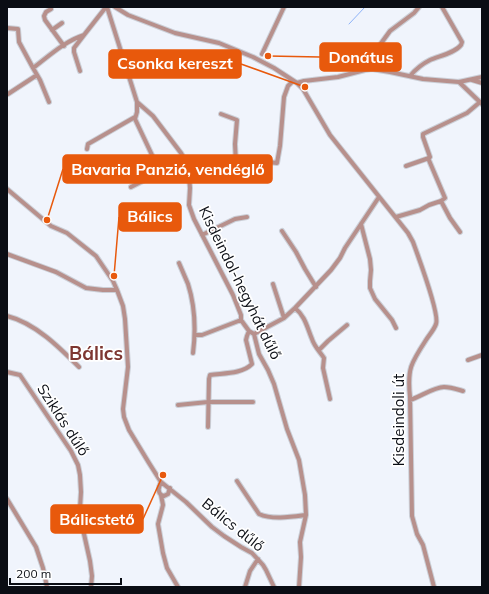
<svg xmlns="http://www.w3.org/2000/svg" width="489" height="594" font-family="Mulish,sans-serif">
	<style>
		.lines { fill: none; stroke-linecap: round; stroke-linejoin: round }
		.stream { stroke: #8eb3f8; stroke-width: 1 }
		.minor-casing { stroke: #cbcfd7; stroke-width: 6 }
		.minor { stroke: #b7908c; stroke-width: 4 }
		.labels { text-anchor: middle; stroke-width: 3.5; stroke-linejoin: round; paint-order: stroke }
		.street-label { font-size: 15px; fill: #0a0d14; stroke: #fff }
		.district-label { font-size: 19px; font-weight: bold; fill: #7d3631; stroke: #fff }
		.leader { fill: none; stroke: #e8590c; stroke-width: 1.5 }
		.callout-dot { fill: #e8590c; stroke: #fff; stroke-width: 1.5 }
		.callout { fill: #e8590c; stroke: #e8590c; stroke-width: 1.5 }
		.callout-label { font-size: 16px; text-anchor: middle; font-weight: bold; fill: #fff }
	</style>
	<rect width="100%" height="100%" fill="#f0f4fc"/>
	<g class="lines">
		<!-- stream -->
		<path class="stream" d="M349,24L365,7"/>
		<defs>
			<path id="minor" d="M107,7L137,102L153,116L181,153L187,164L189,176L190,188L189,205L194,219L233,295L241,315V320L249,331L254,334L259,354L268,370L274,384L287,429L299,460L305,495L306,515L300,542L301,557L299,587
				M115,7L128,15L175,33L219,43L253,57L274,68L297,83L304,81L338,77L365,70L372,69L390,72L423,79L459,82L482,77
				M51,9L46,12L44,16L45,20L64,46
				M7,28L18,29L19,42L33,68C49,56 65,41 84,35L106,7
				M52,30L62,23
				M262,54L284,7
				M33,68L40,80L49,102
				M365,70L366,64L390,31L414,13L419,7
				M80,71L74,52V48L84,35
				M410,76C415,70 422,64 430,60C439,56 455,53 461,45L462,42L442,7
				M472,80L482,83
				M459,82L482,104
				M297,83L303,89L330,135L408,233L413,242C418,256 440,314 436,324C434,330 429,335 426,340C411,363 407,369 410,397L412,516L417,534L423,545L434,587
				M8,94L37,75
				M221,114L237,120L235,144L236,164L252,163L259,161L277,163L280,146L284,97L288,86L293,81
				M87,149L88,144L135,117
				M406,166L429,158L430,157L423,137V134L467,113L480,102
				M131,187L160,172L135,119L137,112V102
				M7,189L51,226L67,233L96,256L113,281L117,290L123,306L125,319L128,367L123,409L124,417L129,430L149,463L161,482L186,502L212,527L224,536L241,547L252,553L263,565L266,570L274,587
				M441,201L450,218L460,232
				M396,217L420,210L429,205L441,201L445,198L428,158
				M361,224L370,259L371,270L370,281V288L375,299L392,320L396,328
				M282,231L296,252L305,269L316,287
				M202,235L235,219L247,217
				M7,254L56,272L86,288L103,290H117
				M179,263C182,270 185,277 188,284C195,306 196,329 193,353
				M273,284L284,318
				M295,308C305,316 307,327 312,339C314,346 320,352 324,358L323,368L330,399
				M7,316C35,323 59,347 79,367
				M254,334L284,318L295,308L331,270L340,258L345,248L379,197
				M195,335H202L241,320
				M319,350L328,341L347,325
				M468,360L482,355
				M7,372L20,375L71,451L78,465L80,475L81,492L80,508L82,525L90,561L92,576L91,587
				M410,400C420,397 434,387 444,387C450,387 456,389 463,391
				M178,405L208,402H253
				M208,427L209,379L210,375C224,373 242,374 252,364L246,340L247,336L249,331
				M237,481L259,514C272,520 291,517 306,515
				M161,482C159,487 157,491 161,495L164,496L168,494L170,488
				M161,495L163,505L158,524L163,553L167,568L178,587
				M7,499L36,547L43,568L47,587
				M245,587L250,571L258,559"/>
		</defs>
		<!-- minor casing -->
		<use href="#minor" class="minor-casing"/>
		<!-- minor -->
		<use href="#minor" class="minor"/>
	</g>
	<g class="labels">
		<!-- street labels -->
		<g class="street-label">
			<text transform="translate(240 283) rotate(64)" y="5">Kisdeindol-hegyhát dűlő</text>
			<text transform="translate(63 420) rotate(57)" y="5">Sziklás dűlő</text>
			<text transform="translate(399 420) rotate(-90)" y="5">Kisdeindoli út</text>
			<text transform="translate(233 525) rotate(39)" y="5">Bálics dűlő</text>
		</g>
		<!-- district labels -->
		<g class="district-label">
			<text x="96" y="360">Bálics</text>
		</g>
	</g>
	<!-- callouts -->
	<path class="leader" d="M268 56L320 57M305 87L241 64M47 220L63 169M114 276L119 217M163 475L143 519"/>
	<g class="callout-dot">
		<circle cx="268" cy="56" r="4"/>
		<circle cx="305" cy="87" r="4"/>
		<circle cx="47" cy="220" r="4"/>
		<circle cx="114" cy="276" r="4"/>
		<circle cx="163" cy="475" r="4"/>
	</g>
	<g class="callout">
		<rect x="320" y="43" width="81" height="28" rx="4"/>
		<rect x="109" y="50" width="132" height="28" rx="4"/>
		<rect x="63" y="155" width="209" height="28" rx="4"/>
		<rect x="119" y="203" width="62" height="28" rx="4"/>
		<rect x="51" y="505" width="92" height="28" rx="4"/>
	</g>
	<g class="callout-label">
		<text x="361" y="63">Donátus</text>
		<text x="175" y="69">Csonka kereszt</text>
		<text x="168" y="175">Bavaria Panzió, vendéglő</text>
		<text x="150" y="222">Bálics</text>
		<text x="97" y="525">Bálicstető</text>
	</g>
	<!-- border -->
	<rect width="489" height="594" fill="none" stroke="#0a0d14" stroke-width="16"/>
	<!-- scale -->
	<path d="M10 578v6h111v-6" fill="none" stroke="#0a0d14" stroke-width="2"/>
	<text x="16" y="578" font-size="12" fill="#0a0d14" stroke="#ffffff" stroke-width="3" paint-order="stroke">200 m</text>
</svg>
